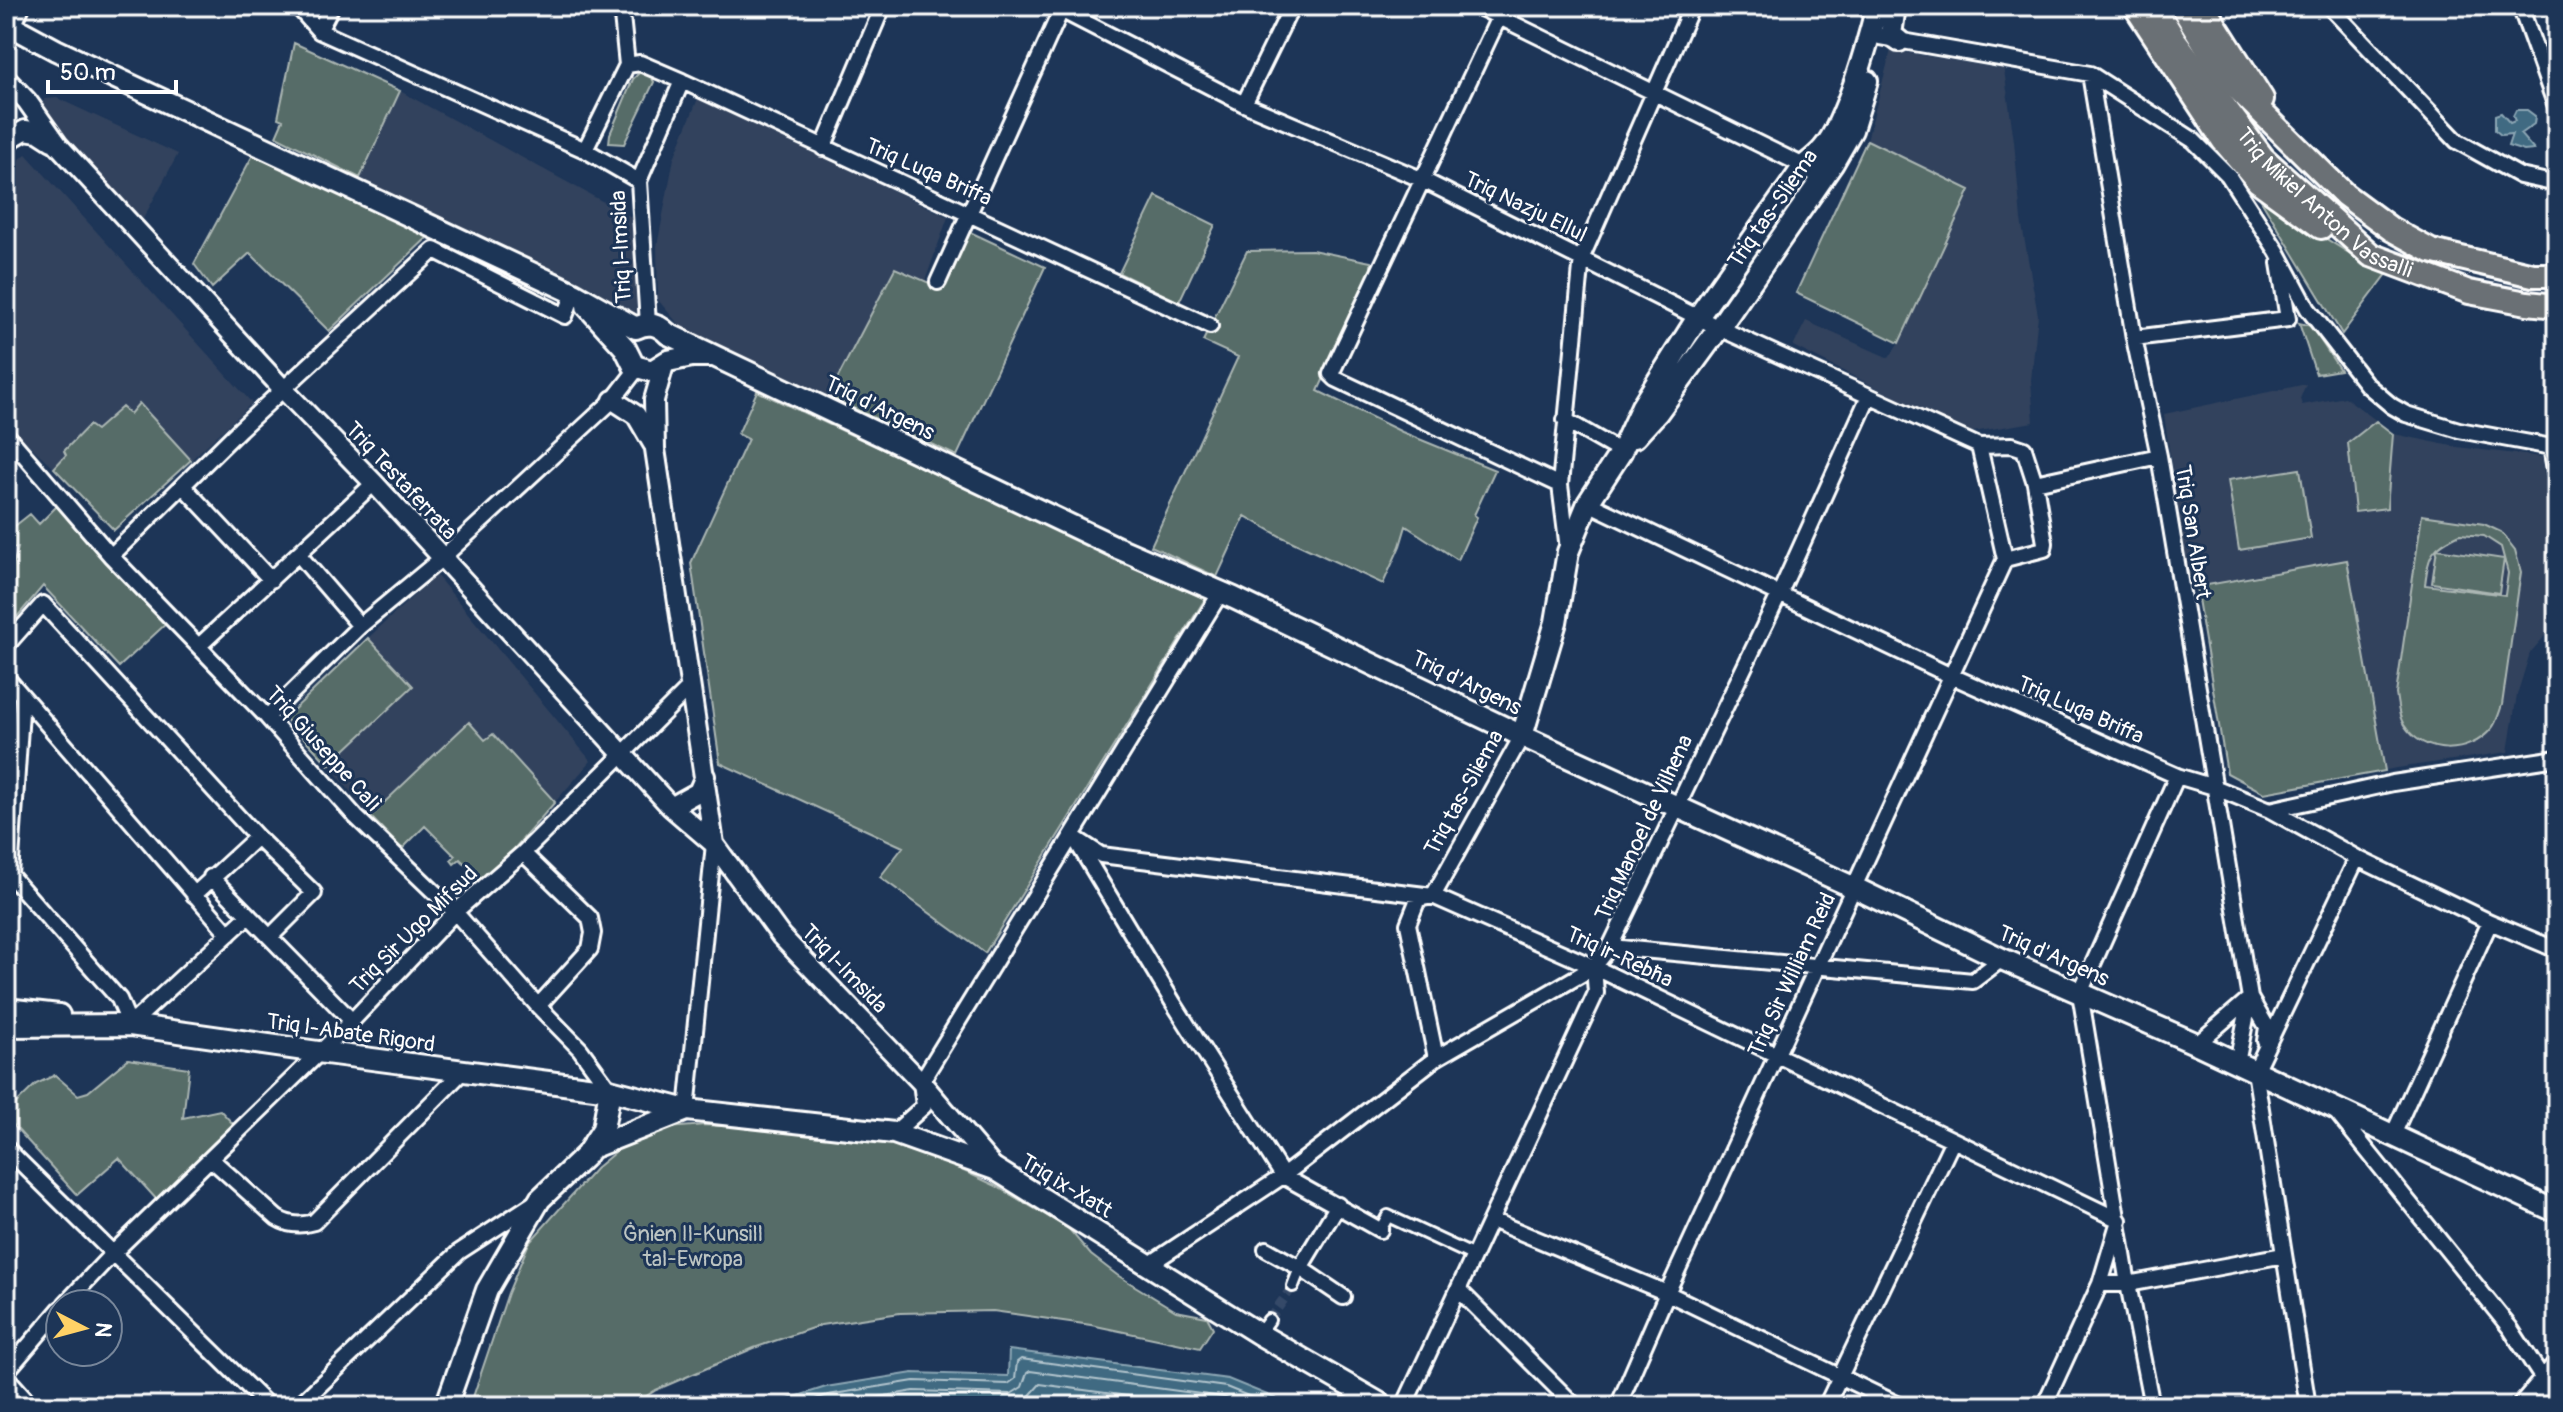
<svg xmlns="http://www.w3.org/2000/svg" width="2563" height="1412" font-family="Pangolin,sans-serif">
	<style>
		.built { fill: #31425d }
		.green { fill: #576c67; stroke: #abb6b3; stroke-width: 2; fill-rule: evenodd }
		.water { fill: #3f6b82; stroke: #8ca6b4; stroke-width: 2 }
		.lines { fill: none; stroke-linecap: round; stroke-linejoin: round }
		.shore { stroke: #b2c4cd; stroke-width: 2 }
		.pedestrian-tunnel { stroke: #344968; stroke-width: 10; stroke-dasharray: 10 5; stroke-linecap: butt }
		.pedestrian-casing { stroke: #fff; stroke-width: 16 }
		.minor-casing { stroke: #fff; stroke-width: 20 }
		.tertiary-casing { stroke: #fff; stroke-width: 24 }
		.secondary-casing { stroke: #fff; stroke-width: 26 }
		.trunk-casing { stroke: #fff; stroke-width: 28 }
		.pedestrian { stroke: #1d3557; stroke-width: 10 }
		.minor { stroke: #1d3557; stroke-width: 14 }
		.tertiary { stroke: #1d3557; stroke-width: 18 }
		.secondary { stroke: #1d3557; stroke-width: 20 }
		.trunk { stroke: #6b7074; stroke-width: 22 }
		.labels { text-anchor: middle; stroke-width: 6; stroke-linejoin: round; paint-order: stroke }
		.street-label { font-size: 22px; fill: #fff; stroke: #1d3557 }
		.park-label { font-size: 22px; fill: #bcc4c2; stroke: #1d3557 }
	</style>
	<rect width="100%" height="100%" fill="#1d3557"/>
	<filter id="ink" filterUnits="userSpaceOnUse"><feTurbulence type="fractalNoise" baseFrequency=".0125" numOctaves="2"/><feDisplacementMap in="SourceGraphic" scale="16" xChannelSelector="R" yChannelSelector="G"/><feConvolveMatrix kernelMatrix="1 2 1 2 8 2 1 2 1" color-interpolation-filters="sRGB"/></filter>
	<g filter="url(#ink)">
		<!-- built -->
		<path class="built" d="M1891,50L2004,69L2014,141L2021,220L2038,315L2031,380L2034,422L1967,433L1793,346L1806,321L1889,358L1899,343L1970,189L1867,140Z
			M400,91L633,218L637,316L360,178Z
			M699,96L948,217L925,281L894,268L834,385L833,398L685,332L658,300L657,246L674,158Z
			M57,98L178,154L143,219L39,111L45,99Z
			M26,154L252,403L191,460L139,403L129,415L121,407L96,430L90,426L54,468L6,423V239L13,165Z
			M2306,384L2300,399L2302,405L2345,397L2394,434L2457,447L2542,457L2557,543V622L2530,653L2517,695L2508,752L2397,768L2264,793L2227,773L2197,587L2189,589L2164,414Z
			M436,575L591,761L555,802L493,734L370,816L329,765L413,686L368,638Z"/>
		<!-- green -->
		<path class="green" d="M294,43L400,91L360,178L276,136L283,120L278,118Z
			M640,72L651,76L654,82L624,144L609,143L610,134L633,79Z
			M1867,140L1970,190L1899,343L1796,293Z
			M254,153L429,236L329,331L250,253L212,288L194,264Z
			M2252,185C2295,220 2338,249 2387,274L2342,334Z
			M1156,196L1215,225L1179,302L1119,273Z
			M970,232L1045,267L957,456L833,399L834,385L895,268L943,289Z
			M1312,250L1371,262V276L1318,391L1402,432L1495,470L1474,515L1477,517L1458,560L1406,526L1400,546L1383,584L1280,536L1245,516L1217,577L1151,546L1238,357L1203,341L1247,251Z
			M2299,323L2311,326L2340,370L2316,374Z
			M757,391L1205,599L985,953L880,877L903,847L720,763L691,563L748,439L738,434Z
			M139,403L191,460L114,530L54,468L66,455L64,451L89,425L96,430L122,407L130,414Z
			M2376,421L2393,434L2387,508L2355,512L2348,443Z
			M2300,469L2311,538L2239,550L2228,480Z
			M59,504L168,622L119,667L43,586L6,630L10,576L18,548L6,547V533L30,514L39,524Z
			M2422,515L2484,524L2501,532L2515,550L2521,572L2502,705C2499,713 2497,722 2492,728C2469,756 2424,756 2404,725C2398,716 2398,705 2396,694ZM2460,534L2484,536L2501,547L2508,573L2505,595L2425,585C2429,553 2431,548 2460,534Z
			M2437,549L2504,559L2499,593L2432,583Z
			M2347,560L2385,771L2264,793L2227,773L2196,587Z
			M368,638L413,686L329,765L285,718Z
			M469,722L485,740L493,734L555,802L465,905L458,898L479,877L460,859L454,864L451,860L455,856L425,826L402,849L370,816Z
			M128,1059L189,1068L183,1118L220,1110L236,1127L157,1200L119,1158L77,1195L6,1117V1113L36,1084L55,1075L78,1095L88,1092Z
			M705,1125L773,1129L894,1144L953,1166L994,1185L1068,1228L1091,1255L1117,1275L1176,1311L1207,1317L1213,1328L1200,1348L1091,1325L993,1311L900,1313L821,1325L754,1348L656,1390L631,1406H470L508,1293L529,1243L596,1168L620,1148L668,1128Z"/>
		<!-- water -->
		<path class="water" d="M2516,110H2527L2535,116L2534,124L2520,134L2534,150L2524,151L2508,146L2512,134L2501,135L2495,130V115L2501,113L2510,123L2515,121L2513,116Z
			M1009,1350L1228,1379L1294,1406H767L826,1387L913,1373L1008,1376Z"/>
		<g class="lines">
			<!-- shore -->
			<path class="shore" d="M792,1406L828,1395L914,1381L1008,1384L1015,1379L1017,1362L1021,1359L1226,1387L1273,1406
				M826,1406L914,1391L1011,1394L1022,1387L1027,1373L1030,1371L1223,1397L1246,1406
				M897,1406L916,1403L1000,1406
				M1010,1406L1025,1401L1040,1384L1201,1406"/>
			<!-- pedestrian-tunnel -->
			<path class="pedestrian-tunnel" d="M1269,1320L1293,1286"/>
			<defs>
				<path id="pedestrian" d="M1380,1230L1388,1216L1472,1255
					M1293,1286L1300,1268
					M1259,1334L1269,1320"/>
				<path id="minor" d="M297,6L319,31L585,150L639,181
					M621,6L627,65
					M1053,6L1244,104L1423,180L1719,328L1869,396L1979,446L2012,445L2024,449L2035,483L2045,543L2044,549L2005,559L1979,446
					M1477,6L1804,166L1822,179
					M2329,6L2457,141L2520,176L2557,184
					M2520,6L2557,109
					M1499,17L1331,374L1336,379L1560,485
					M13,27L22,6
					M319,31L332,6
					M1880,37L2090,74L2193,140L2228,175L2277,251L2308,309L2367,385L2392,406L2406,414L2459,430L2557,448
					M627,65L640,63L682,81L1210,326
					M2090,74L2134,338L2159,456L2250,998L2237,1063
					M1244,104L1292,6
					M823,148L883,6
					M585,150L627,65
					M938,282L1063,6
					M648,324L639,181L682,81
					M2134,338L2288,319L2279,263
					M1565,420L1621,452
					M6,434L111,556L267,717L356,817L455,912L538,1006L580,1049L610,1090
					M2551,447L2557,481
					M2035,483L2159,456
					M183,486L271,580
					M1588,503L1945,673L2177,776L2214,787L2270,810L2357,858L2490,922L2557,950
					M1568,549L1560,485L1582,257L1692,6
					M299,555L360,626
					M111,556L240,429L434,250L565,316L574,293
					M6,646L43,604L257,837L314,893L270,937
					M199,646L374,483
					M6,677L229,934
					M22,697L10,875L119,999L130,1025L248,916
					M267,717L360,626L442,558L613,400L637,369
					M2270,810L2393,783L2557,758
					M1072,836L1101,855L1433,896L1594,967L2119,1220
					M1075,839L1174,1004L1283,1176L1380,1230
					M523,853L590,918L593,933L590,949L538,1006
					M211,877L352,1021
					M194,895L257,837
					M1610,947L1973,981L2002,959
					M2250,998L2267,1027L2265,1041
					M2197,1044L2250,998
					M1436,1058L1408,924L1418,899L1433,896L1522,736
					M687,1110L714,844
					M2337,1113L2510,1328L2543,1379L2546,1406
					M894,1133L924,1106L921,1082L1221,592
					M2392,1137L2490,922
					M6,1148L268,1406
					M211,1159L277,1218C288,1225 301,1226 314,1222L463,1071
					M1491,1220L1667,1293L1901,1406
					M1266,1249L1300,1268L1343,1297
					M1150,1264L1283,1176L1436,1058L1594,967L1610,947L1779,595L1869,396
					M1300,1268L1338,1205
					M2100,1284H2128L2284,1255
					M1459,1290L1575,1406
					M65,1304L112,1254L352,1021L455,912L523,853L690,687
					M32,1406L8,1379L7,1371L60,1309
					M298,1406L459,1252L537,1201
					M1404,1406L1596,993L1594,967
					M1618,1406L1667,1293L2005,559
					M1826,1406L1953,1140
					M2044,1406L2100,1284L2118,1224
					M2152,1406L2128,1284L2080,993L2177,776
					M2308,1406L2255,1071L2357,858
					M2519,1406L2557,1361"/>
				<path id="tertiary" d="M6,79L27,101L58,145L283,389L374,483L671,807L714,844
					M6,141L25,130L38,132L52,141
					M664,365L654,400L655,449L714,844L781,936L921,1082L995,1169
					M613,400L636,415L653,444
					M671,807L698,792L705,776"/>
				<path id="secondary" d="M1895,6L1891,35L1899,41
					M6,23L56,50L574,293L636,328C648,322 658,324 668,334L1118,548L1234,598L1522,736L1855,888L2002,959L2197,1044L2557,1212
					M587,306L625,348L634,366L652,371L668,361L692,356H711
					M1635,437L1657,413L1719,328L1833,163L1852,130L1867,81
					M1522,736L1556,622L1568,552L1588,503L1621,452L1642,406L1698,317L1804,166C1810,161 1818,155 1823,149C1846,122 1868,42 1877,6
					M6,1009L59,1015
					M6,1026L130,1025L318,1052L610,1090L687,1110L894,1133L995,1169L1259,1334L1384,1406
					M591,1148L687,1110
					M446,1406L487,1290L540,1199L586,1155L603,1129L610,1090"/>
				<g id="trunk">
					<path d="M2135,6L2223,140L2258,181L2321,227"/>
					<path id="s1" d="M2154,6L2174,39L2263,158L2371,255L2469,292L2527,303L2557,306"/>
					<path d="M2182,6L2223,74L2345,195L2391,229L2431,251L2533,275H2557"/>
					<path d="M2203,6L2262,99"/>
				</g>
			</defs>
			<!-- pedestrian casing -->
			<use href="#pedestrian" class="pedestrian-casing"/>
			<!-- minor casing -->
			<use href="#minor" class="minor-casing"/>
			<!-- tertiary casing -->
			<use href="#tertiary" class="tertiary-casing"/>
			<!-- secondary casing -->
			<use href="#secondary" class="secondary-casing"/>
			<!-- trunk casing -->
			<use href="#trunk" class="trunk-casing"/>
			<!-- pedestrian -->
			<use href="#pedestrian" class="pedestrian"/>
			<!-- minor -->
			<use href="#minor" class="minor"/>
			<!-- tertiary -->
			<use href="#tertiary" class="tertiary"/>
			<!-- secondary -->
			<use href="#secondary" class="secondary"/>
			<!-- trunk -->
			<use href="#trunk" class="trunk"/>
		</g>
	</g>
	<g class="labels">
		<!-- street labels -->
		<g class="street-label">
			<text transform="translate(929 171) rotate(24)" y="8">Triq Luqa Briffa</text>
			<text dy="8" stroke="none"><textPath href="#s1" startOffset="264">Triq Mikiel Anton Vassalli</textPath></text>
			<text transform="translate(1526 206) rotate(26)" y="8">Triq Nazju Ellul</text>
			<text transform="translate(1772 208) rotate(-55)" y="8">Triq tas-Sliema</text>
			<text transform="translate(620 247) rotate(-93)" y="8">Triq l-Imsida</text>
			<text transform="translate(880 407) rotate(26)" y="8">Triq d'Argens</text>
			<text transform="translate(402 480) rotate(47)" y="8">Triq Testaferrata</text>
			<text transform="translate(2194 532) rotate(81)" y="8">Triq San Albert</text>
			<text transform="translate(1467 682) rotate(26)" y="8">Triq d'Argens</text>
			<text transform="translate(2081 709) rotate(24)" y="8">Triq Luqa Briffa</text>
			<text transform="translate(324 748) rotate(48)" y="8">Triq Giuseppe Calì</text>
			<text transform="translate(1463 792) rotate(-61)" y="8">Triq tas-Sliema</text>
			<text transform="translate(1643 827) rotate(-65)" y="8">Triq Manoel de Vilhena</text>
			<text transform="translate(413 929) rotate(-45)" y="8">Triq Sir Ugo Mifsud</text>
			<text transform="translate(2054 955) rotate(24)" y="8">Triq d'Argens</text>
			<text transform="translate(1620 956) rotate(25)" y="8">Triq ir-Rebħa</text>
			<text transform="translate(845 968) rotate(46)" y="8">Triq l-Imsida</text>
			<text transform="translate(1791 974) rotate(-65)" y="8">Triq Sir William Reid</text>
			<text transform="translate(351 1032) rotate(8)" y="8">Triq l-Abate Rigord</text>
			<text transform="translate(1067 1185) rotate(31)" y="8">Triq ix-Xatt</text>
		</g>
		<!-- park labels -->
		<g class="park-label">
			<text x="693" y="1241">Ġnien Il-Kunsill<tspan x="693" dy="25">tal-Ewropa</tspan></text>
		</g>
	</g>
	<!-- margin -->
	<rect width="2563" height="1412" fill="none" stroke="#1d3557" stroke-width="32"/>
	<rect x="16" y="16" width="2531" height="1380" fill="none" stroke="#fff" stroke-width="3" filter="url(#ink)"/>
	<!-- north arrow -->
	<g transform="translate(84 1328) rotate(96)"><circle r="38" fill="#1d3557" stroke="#77869a" stroke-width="2"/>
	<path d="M0-6L14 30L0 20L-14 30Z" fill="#ffd166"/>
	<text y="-12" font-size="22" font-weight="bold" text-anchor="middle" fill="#ffffff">N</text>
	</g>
	<!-- scale -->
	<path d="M48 80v12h128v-12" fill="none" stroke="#ffffff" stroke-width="4"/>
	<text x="60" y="80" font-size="24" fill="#ffffff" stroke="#1d3557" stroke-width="6" paint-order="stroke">50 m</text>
</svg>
